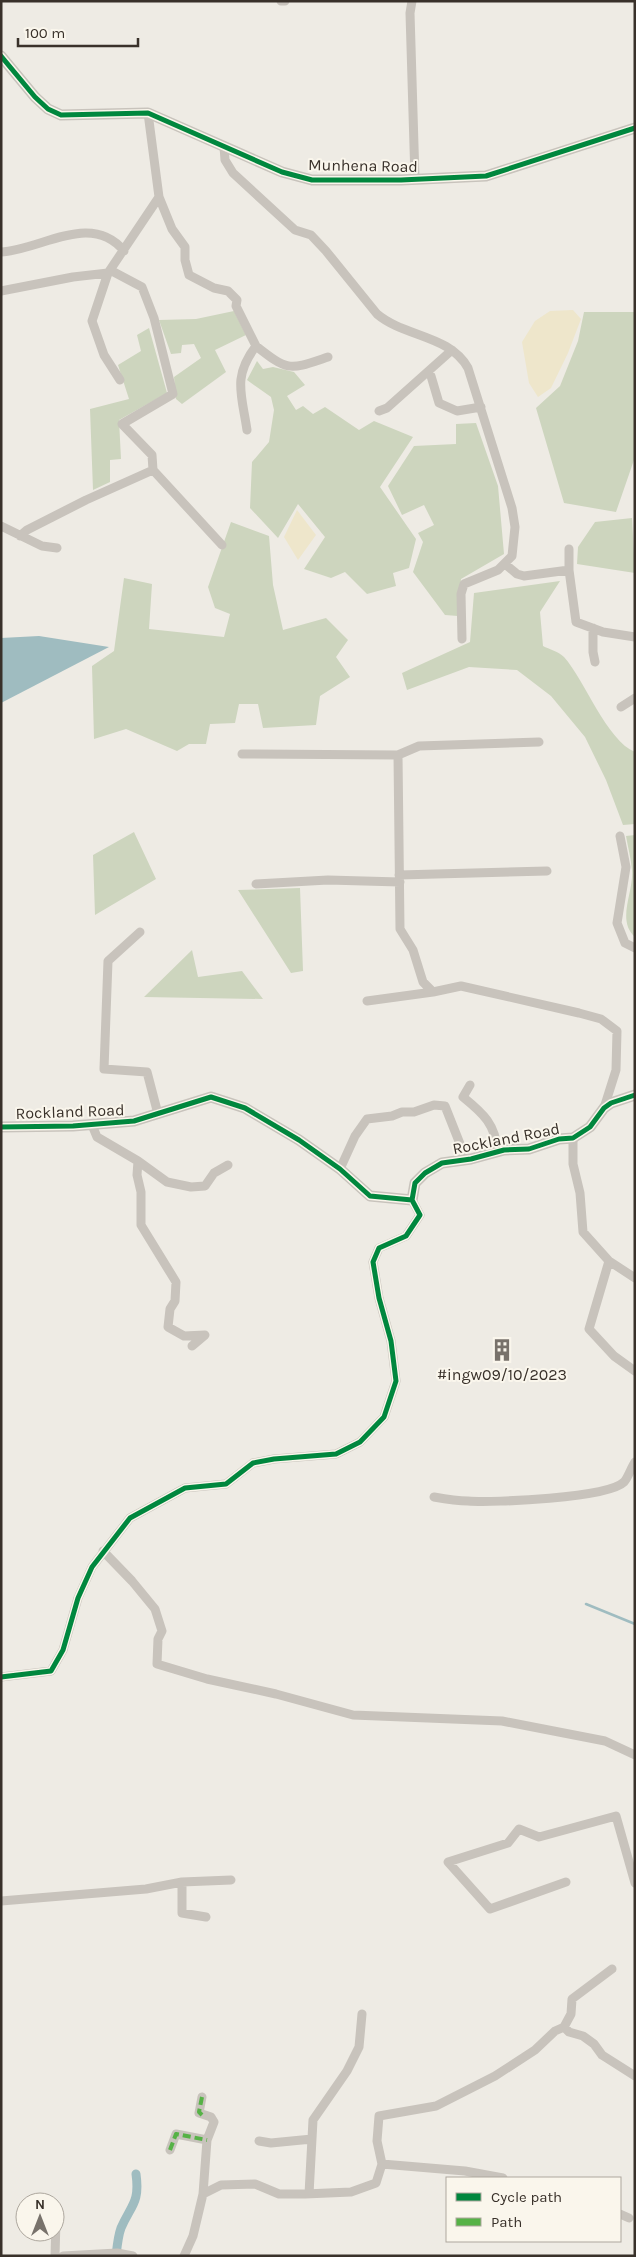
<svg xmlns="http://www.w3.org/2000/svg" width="636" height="2257" font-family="Karla,sans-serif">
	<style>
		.green { fill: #cdd5be }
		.sand { fill: #eee6cb }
		.water { fill: #9fbcc0 }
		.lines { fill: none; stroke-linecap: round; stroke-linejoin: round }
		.stream { stroke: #9fbcc0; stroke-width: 2.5 }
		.canal { stroke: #9fbcc0; stroke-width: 9 }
		.minor { stroke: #c8c3bc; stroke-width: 9 }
		.tertiary { stroke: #c8c3bc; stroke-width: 11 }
		.quiet { stroke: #56b246; stroke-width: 4; stroke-dasharray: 8 4; stroke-linecap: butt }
		.cycleway-casing { stroke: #faf6ec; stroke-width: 8 }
		.cycleway { stroke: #00873e; stroke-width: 5 }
		.labels { text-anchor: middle; stroke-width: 4; stroke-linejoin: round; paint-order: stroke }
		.street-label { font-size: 16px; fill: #39312a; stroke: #faf6ec }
		.poi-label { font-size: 16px; fill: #39312a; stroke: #faf6ec }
	</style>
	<rect width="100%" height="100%" fill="#eeebe4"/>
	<!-- green -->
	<path class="green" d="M234,311L246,335L215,350L226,372L182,404L176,399L174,377L201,358L194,344L182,345L181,353L171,354L159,320L196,319Z
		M584,312H635V457L616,512L564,503L536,408L560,386L578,341Z
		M149,328L167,393L119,420L121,459L110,460V482L93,490L90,409L129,399L118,365L141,351L137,335Z
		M257,361L263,369L273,367L294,372L305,385L287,396L296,410L303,406L313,414L325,407L359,430L374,421L413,437L380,487L416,539L409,568L393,573L396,586L367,594L345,572L331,578L304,569L325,537L298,504L278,538L250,508L252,462L269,442L274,410L271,397L247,380Z
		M476,423L498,486L504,554L461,579L458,616L445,615L413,572L423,542L418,533L434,525L424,505L402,515L388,486L414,446L456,444V424Z
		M632,518L635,573L577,564L578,547L595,522Z
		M231,522L269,536L273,585L283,630L326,618L348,640L336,657L350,677L320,696L316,725L263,728L258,704H239L235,723L210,724L206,744H189L177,751L126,729L94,739L92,666L114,651L124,578L152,584L149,629L224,637L230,614L215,608L208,587Z
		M560,581L540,612L543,646C549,649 559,652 564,657C584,679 607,741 635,752V824L623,825L606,780L585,737L551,696L517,670L469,667L407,690L402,673L470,642L474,593Z
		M134,832L156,879L95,915L93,855Z
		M635,835V937C616,920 634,892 632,870C631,859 628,847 626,836Z
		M300,888L303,971L291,973L238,890Z
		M192,950L198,977L242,971L263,999L144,997Z"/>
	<!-- sand -->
	<path class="sand" d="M573,310L581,319L568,353L551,388L538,397L529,383L522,342L535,321L550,311Z
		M297,510L316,535L298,560L284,537Z"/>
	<!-- water -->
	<path class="water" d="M39,636L109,647L1,703V638Z"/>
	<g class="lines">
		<!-- stream -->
		<path class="stream" d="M586,1604L635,1624"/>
		<!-- canal -->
		<path class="canal" d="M116,2256C117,2247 118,2236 121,2228C131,2205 140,2203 136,2174"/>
		<!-- minor -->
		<path class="minor" d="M281,1H285
			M412,1L410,13L415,179
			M148,113L159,197L172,229L185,247V260L189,275L214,288L228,291L237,300L236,306L256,346C232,377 242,395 247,430
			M224,147L225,160L233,173L295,230L311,235L326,251L377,314C404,337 450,335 468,368L512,508L515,527L512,556L498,570L464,584L461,594L462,639
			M1,252C41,250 91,211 124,251
			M110,270L142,287L154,318L173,394L122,424L152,455L153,470L222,545
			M108,273L92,321L104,355L120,380
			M1,291L73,277L108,273L159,197
			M256,346C289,372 289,370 328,357
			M428,372L431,376L439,403L457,411L481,407
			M379,411L387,408L452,350
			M1,526L42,546L57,548
			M20,536L27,530L86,500L153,470
			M505,564L517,574L524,576L569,570V549
			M569,570L576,622L603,632L635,637
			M593,628V652L595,662
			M621,707L635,698
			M398,755L400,929L413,950L423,982L433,992L461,986L579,1013L601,1019L617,1031L616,1070L604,1108
			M398,755L242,754L398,755L419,746L539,742
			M620,836L626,867L617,923L625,943L635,948
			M399,875L547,871
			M256,884L328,880L400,882
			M140,932L108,961L104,1069L147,1072L158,1114
			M367,1001L433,992
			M470,1085L463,1097C484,1114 495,1124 498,1152
			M92,1125L97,1137L138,1161L167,1182L191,1187L205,1186L214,1173L228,1165
			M573,1138V1164L580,1193L583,1232L609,1261L635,1278
			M138,1161L137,1175L141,1192V1225L176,1282L175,1301L170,1309L168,1327L184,1336L205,1335L192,1346
			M340,1169L355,1136L367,1119L392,1116L402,1112H414L434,1105L445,1106L466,1159
			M609,1261L589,1329L614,1356L635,1371
			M434,1497C445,1499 457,1501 468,1501C493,1503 608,1498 624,1482C628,1478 631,1468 635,1462
			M103,1551L132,1581L155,1609L162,1631L158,1639L157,1664L207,1679L276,1694L353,1715L502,1721L605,1741L635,1755
			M1,1677L51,1671L63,1650L78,1598L92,1567L130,1518L185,1488L226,1484L253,1463L274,1459L336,1454L360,1442L384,1417L396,1381L391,1341L379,1298L373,1262L379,1248L406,1236L420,1215L412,1200
			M182,1882V1913L206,1917
			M566,1882L490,1909L448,1862L508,1843L519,1829L539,1837L616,1816L635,1883
			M1,1901L146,1889L182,1882L231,1880
			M564,2027L571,2014L572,1999L612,1969
			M202,2097L199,2113L211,2117L214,2122L207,2140L203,2194
			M259,2141L271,2143L312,2139
			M170,2150L176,2134L207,2140
			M382,2164L465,2171L503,2178
			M309,2194L313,2120L347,2071L359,2047L362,2014
			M620,2214L629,2218
			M55,2256L56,2220
			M63,2256L117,2253L133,2256
			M184,2256L193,2236L203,2194L221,2185L255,2184L279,2194H305L351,2192L376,2183L382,2164L377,2141L379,2116L436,2106L495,2076L535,2050L555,2031L564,2027L569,2032L583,2036L594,2044L602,2055L635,2076"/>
		<!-- tertiary -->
		<path class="tertiary" d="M1,56L35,97L48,109L61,115L148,113L282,172L312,180H401L486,176L635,128
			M1,1127L73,1126L134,1121L211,1097L245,1108L299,1140L340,1169L370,1196L412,1200L415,1183L425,1173L442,1163L471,1159L504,1150L529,1149L559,1139L573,1138L590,1127L604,1108L611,1103L635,1095"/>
		<!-- quiet -->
		<path class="quiet" d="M202,2097L199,2112L202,2115
			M170,2150L176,2134L207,2140"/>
		<defs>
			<path id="cycleway" d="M1,56L35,97L48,109L61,115L148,113L282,172L312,180H401L486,176L635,128
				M1,1127L73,1126L134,1121L211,1097L245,1108L299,1140L340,1169L370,1196L412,1200L415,1183L425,1173L442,1163L471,1159L504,1150L529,1149L559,1139L573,1138L590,1127L604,1108L611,1103L635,1095
				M1,1677L51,1671L63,1650L78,1598L92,1567L130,1518L185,1488L226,1484L253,1463L274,1459L336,1454L360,1442L384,1417L396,1381L391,1341L379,1298L373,1262L379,1248L406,1236L420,1215L412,1200"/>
		</defs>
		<!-- cycleway casing -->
		<use href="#cycleway" class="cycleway-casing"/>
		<!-- cycleway -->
		<use href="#cycleway" class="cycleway"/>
	</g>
	<!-- icons -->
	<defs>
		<symbol id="building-bare" viewBox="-9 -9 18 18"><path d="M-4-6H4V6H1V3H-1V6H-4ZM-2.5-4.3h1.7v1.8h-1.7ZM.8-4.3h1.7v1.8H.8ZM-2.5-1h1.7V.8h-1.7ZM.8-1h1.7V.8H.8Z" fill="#78726b" stroke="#faf6ec" stroke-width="2.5" paint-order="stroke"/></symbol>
	</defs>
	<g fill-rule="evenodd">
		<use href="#building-bare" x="486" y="1334" width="32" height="32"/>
	</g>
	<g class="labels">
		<!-- street labels -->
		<g class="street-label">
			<text transform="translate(363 165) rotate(1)" y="6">Munhena Road</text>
			<text transform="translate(70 1111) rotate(-2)" y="6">Rockland Road</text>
			<text transform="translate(506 1138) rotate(-11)" y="6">Rockland Road</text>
		</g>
		<!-- poi labels -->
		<g class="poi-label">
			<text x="502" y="1380">#ingw09/10/2023</text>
		</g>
	</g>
	<!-- border -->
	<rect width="636" height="2257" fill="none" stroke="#39312a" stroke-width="5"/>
	<!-- legend -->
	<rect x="446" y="2177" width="175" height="65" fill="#faf6ec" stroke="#ada79e"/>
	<rect x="456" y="2193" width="25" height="8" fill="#00873e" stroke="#ada79e"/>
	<text x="491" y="2202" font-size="15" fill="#39312a">Cycle path</text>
	<rect x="456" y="2218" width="25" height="8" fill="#56b246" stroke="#ada79e"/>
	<text x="491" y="2227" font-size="15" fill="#39312a">Path</text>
	<!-- north arrow -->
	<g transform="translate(40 2217)"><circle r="24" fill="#faf6ec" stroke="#ada79e"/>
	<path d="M0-4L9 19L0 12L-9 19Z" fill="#78726b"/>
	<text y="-8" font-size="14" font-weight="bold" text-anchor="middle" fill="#39312a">N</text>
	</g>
	<!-- scale -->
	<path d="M18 38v8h120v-8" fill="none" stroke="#39312a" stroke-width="2.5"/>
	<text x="25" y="38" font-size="15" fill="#39312a" stroke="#faf6ec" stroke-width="4" paint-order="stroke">100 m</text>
</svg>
